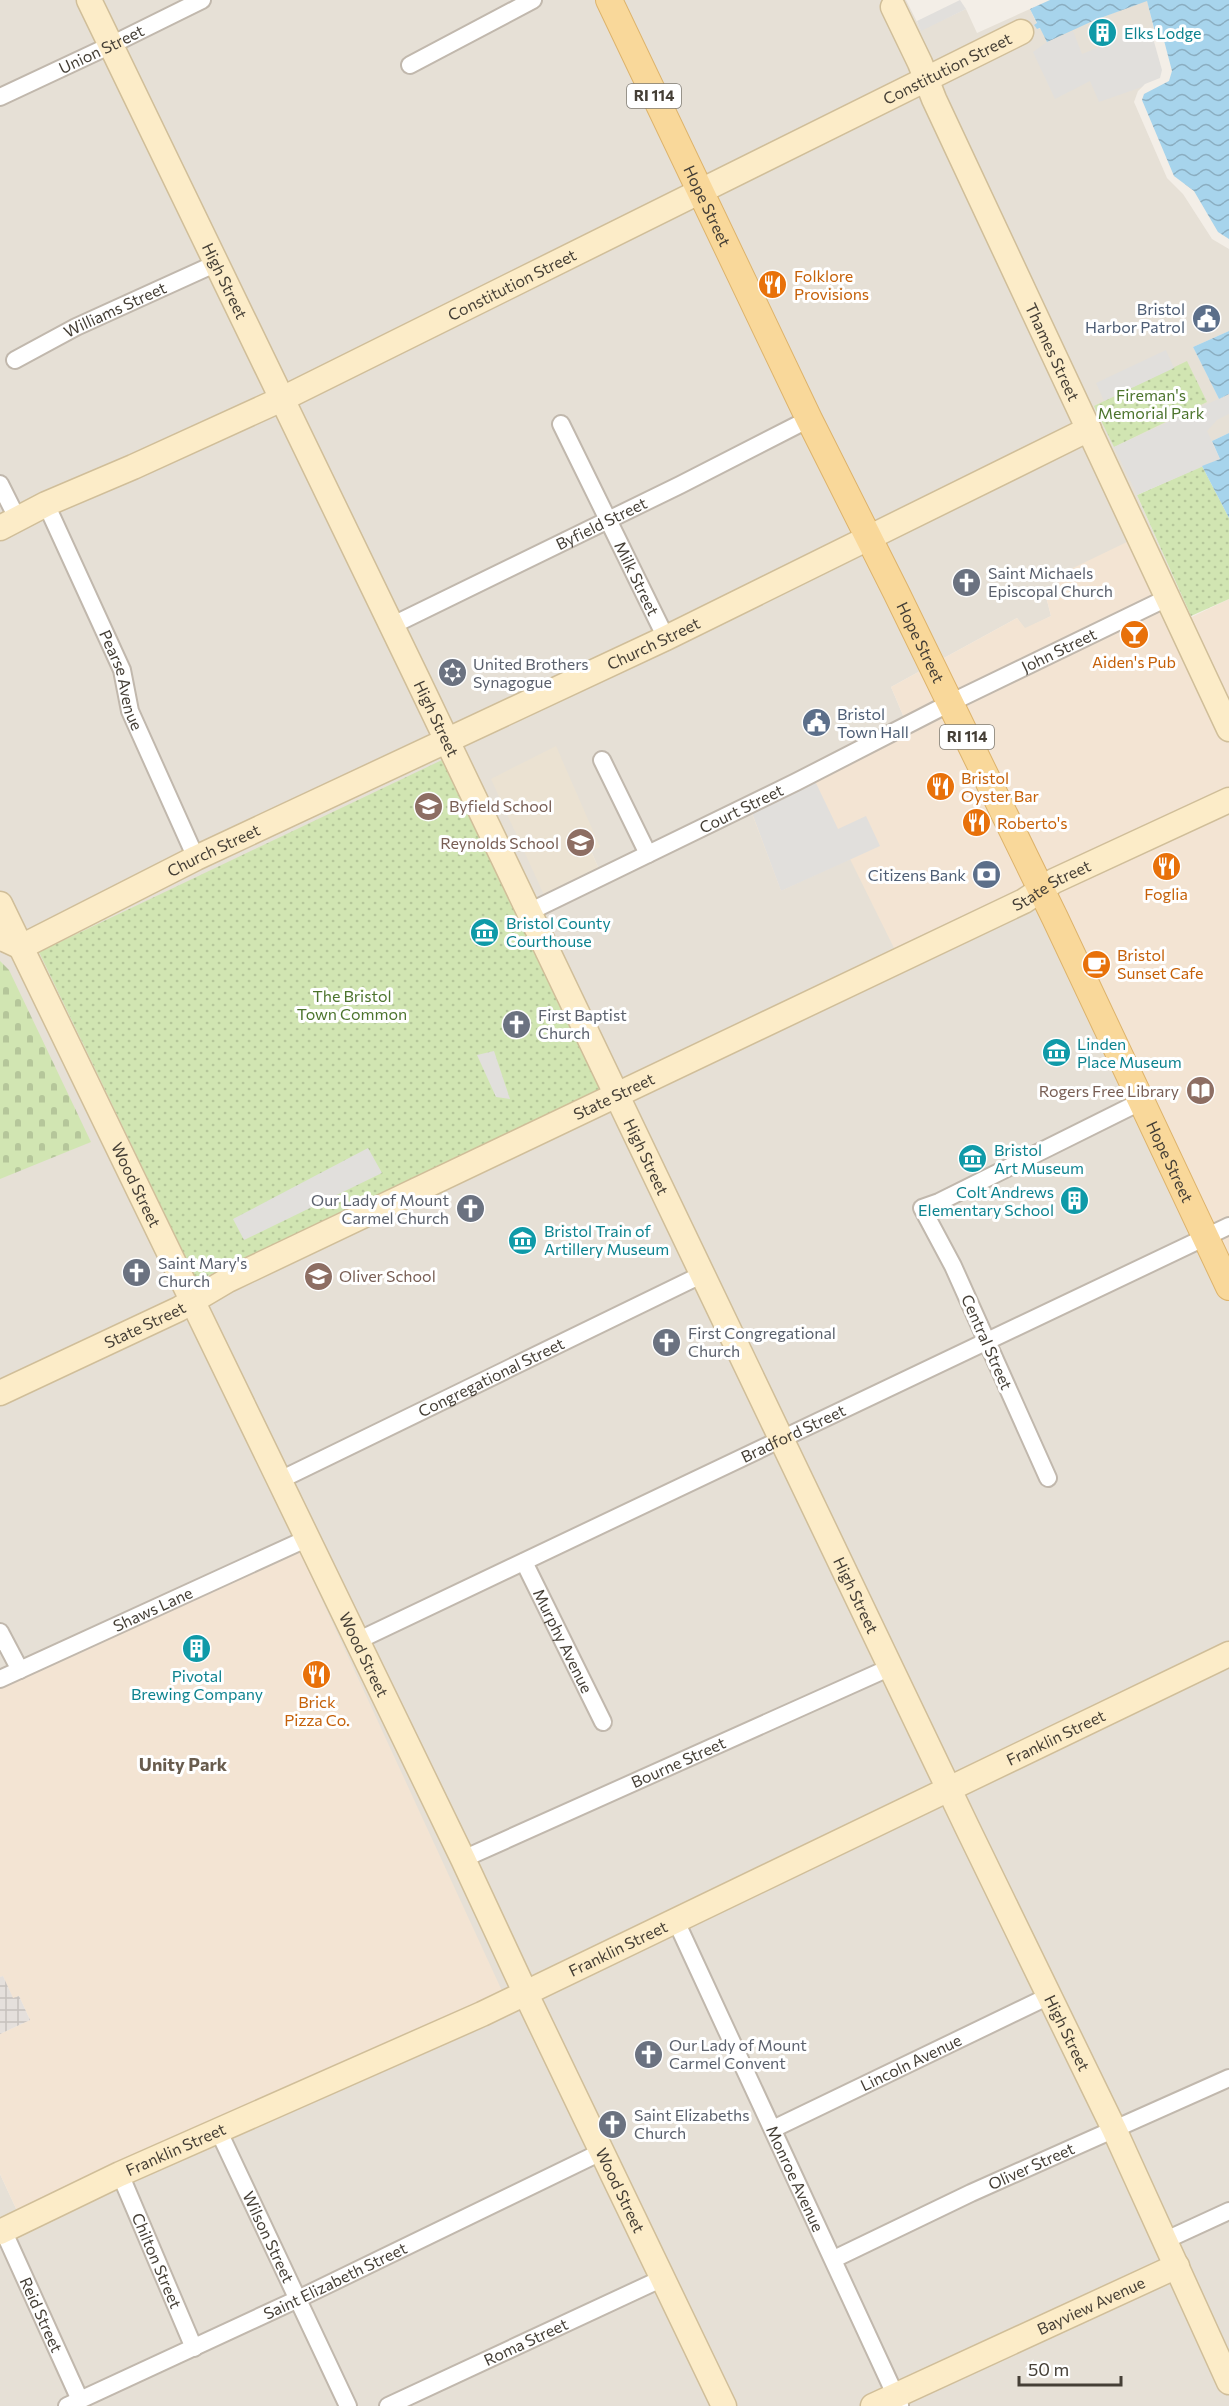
<svg xmlns="http://www.w3.org/2000/svg" width="1229" height="2406" font-family="Commissioner,sans-serif">
	<style>
		.residential { fill: #e6e0d6; fill-rule: evenodd }
		.commercial { fill: #f3e4d3 }
		.industrial { fill: url(#industrial-grid) }
		.education { fill: #ebe2d2 }
		.cemetery { fill: url(#cemetery-stones) }
		.park { fill: url(#park-dots) }
		.parking { fill: #e1dfdc }
		.water { fill: url(#water-waves) }
		.pier { fill: #f3eee7 }
		.lines { fill: none; stroke-linecap: round; stroke-linejoin: round }
		.street-casing { stroke: #c1b8ad; stroke-width: 20 }
		.secondary-casing { stroke: #d0be99; stroke-width: 27 }
		.primary-casing { stroke: #ddb36b; stroke-width: 28 }
		.street { stroke: #fff; stroke-width: 16 }
		.secondary { stroke: #fcecc8; stroke-width: 24 }
		.primary { stroke: #f9d89a; stroke-width: 26 }
		.labels { text-anchor: middle; stroke-width: 6; stroke-linejoin: round; paint-order: stroke }
		.shield { fill: #fff; stroke: #7d7972; stroke-width: 1.5 }
		.shield-label { font-size: 15px; font-weight: bold; fill: #453f36 }
		.culture-label { font-size: 16px; fill: #0d838f; stroke: #fff; text-anchor: start }
		.street-label { font-size: 16px; fill: #453f36; stroke: #fff }
		.food-label { font-size: 16px; fill: #c56008; stroke: #fff; text-anchor: start }
		.service-label { font-size: 16px; fill: #4e5e75; stroke: #fff; text-anchor: end }
		.park-label { font-size: 16px; fill: #4c742d; stroke: #fff }
		.worship-label { font-size: 16px; fill: #5b616d; stroke: #fff; text-anchor: start }
		.education-label { font-size: 16px; fill: #785e54; stroke: #fff; text-anchor: start }
		.neighbourhood-label { font-size: 18px; font-weight: bold; fill: #685c4e; stroke: #fff }
	</style>
	<defs>
		<pattern id="industrial-grid" width="8" height="8" patternUnits="userSpaceOnUse" patternTransform="scale(1.5)"><rect width="8" height="8" fill="#e5e0dc"/><path d="M0 4h8M4 0v8" fill="none" stroke="#c6c1bd"/></pattern>
		<pattern id="cemetery-stones" width="16" height="16" patternUnits="userSpaceOnUse" patternTransform="scale(1.5)"><rect width="16" height="16" fill="#d1e5b2"/><path d="M2 7V4a2 2 0 0 1 4 0v3zM10 15v-3a2 2 0 0 1 4 0v3z" fill="#b5c69a"/></pattern>
		<pattern id="park-dots" width="8" height="8" patternUnits="userSpaceOnUse" patternTransform="scale(1.5)"><rect width="8" height="8" fill="#d1e5b2"/><path d="M2 2h.1M6 6h.1" fill="none" stroke="#b5c69a" stroke-width="1.8" stroke-linecap="round"/></pattern>
		<pattern id="water-waves" width="16" height="10" patternUnits="userSpaceOnUse" patternTransform="scale(1.5)"><rect width="16" height="10" fill="#a7d4ec"/><path d="M0 5q4-4 8 0t8 0" fill="none" stroke="#8aadc0"/></pattern>
	</defs>
	<rect width="100%" height="100%" fill="#f3eee7"/>
	<!-- residential -->
	<path class="residential" d="M0,0H906L921,30L966,9L977,33L1030,9L1037,24V29L1095,20L1147,0L1154,30L1229,246V331L1193,347L1219,399L1229,394V433L1212,441L1137,495L1191,616L1173,627L1072,577L1044,589L1051,616L1025,629L1017,618L891,687L905,720L752,813L781,890L850,859L1038,879L1229,1280V2406H0V2174L19,2215L299,1550L0,1687ZM491,779L600,846L591,851L599,869Z"/>
	<!-- commercial -->
	<path class="commercial" d="M1129,541L1173,626L1229,599V1280L1038,880L894,948L850,859L781,891L752,814L738,801L905,720L891,687L1017,618L1025,628L1051,616L1044,589L1072,577L1073,568Z
		M299,1550L503,1993L19,2215L0,2174V2034L30,2020L19,1996L13,1999L3,1976L0,1977V1687Z"/>
	<!-- industrial -->
	<path class="industrial" d="M3,1976L13,1998L19,1996L30,2020L0,2034V1977Z"/>
	<!-- education -->
	<path class="education" d="M556,746L600,847L591,851L599,869L545,897L491,779Z"/>
	<!-- cemetery -->
	<path class="cemetery" d="M0,961L9,970L91,1142L0,1179Z"/>
	<!-- park -->
	<path class="park" d="M1187,361L1207,402L1114,447L1094,406Z
		M1202,466L1229,518V599L1191,616L1137,495Z
		M442,760L600,1090L197,1281L39,952Z"/>
	<!-- parking -->
	<path class="parking" d="M960,0L966,9L921,31L917,21Z
		M1154,30L1165,71L1162,80L1099,102L1090,81L1055,99L1033,52L1047,42L1073,31L1082,54L1124,37L1125,40Z
		M1166,350L1174,368L1104,401L1096,383Z
		M1229,394V414L1217,420L1207,431L1220,459L1137,495L1114,447Z
		M815,781L838,829L866,816L880,846L781,891L752,813Z
		M494,1051L510,1099L496,1097L477,1055Z
		M368,1148L382,1173L244,1240L233,1219Z"/>
	<!-- water -->
	<path class="water" d="M1050,0H1229V246L1214,237L1186,192L1169,177L1137,101L1140,93L1162,80L1165,71L1147,1L1095,20L1047,42L1040,28L1037,29L1034,25L1037,23L1030,9Z
		M1229,331V394L1219,399L1193,347Z
		M1229,433V518L1202,466L1220,459L1212,441Z"/>
	<!-- pier -->
	<path class="pier" d="M1157,28L1161,29L1172,71L1169,81L1144,94L1142,100L1174,176L1194,191L1218,232L1229,239V249L1212,239L1183,194L1167,178L1134,102L1138,91L1145,84L1160,78L1162,70L1151,31Z"/>
	<g class="lines">
		<defs>
			<g id="street">
				<path d="M410,65L533,0"/>
				<path id="s1" d="M0,97L111,45L202,0"/>
				<path id="s2" d="M15,360L76,327L217,263"/>
				<path id="s3" d="M561,424L666,638"/>
				<path d="M0,484L17,518"/>
				<path id="s4" d="M46,504L122,670L130,711L196,858"/>
				<path id="s5" d="M391,626L680,485L809,419"/>
				<path d="M602,760L648,854"/>
				<path id="s6" d="M529,912L796,782L950,703L1167,598"/>
				<path d="M1048,1478L953,1266L922,1208L939,1202L1140,1102"/>
				<path id="s7" d="M278,1481L703,1274"/>
				<path id="s8" d="M524,1562L603,1722"/>
				<path d="M0,1632L20,1670"/>
				<path id="s9" d="M357,1641L1229,1226"/>
				<path id="s10" d="M0,1679L306,1539"/>
				<path id="s11" d="M463,1859L891,1667"/>
				<path id="s12" d="M675,1919L900,2405"/>
				<path id="s13" d="M773,2129L1049,1996"/>
				<path id="s14" d="M219,2132L348,2406"/>
				<path id="s15" d="M120,2174L194,2348"/>
				<path id="s16" d="M3,2230L80,2400"/>
				<path d="M1166,2240L1229,2211"/>
				<path id="s17" d="M834,2259L971,2193L1229,2078"/>
				<path id="s18" d="M67,2406L298,2299L601,2152"/>
				<path id="s19" d="M388,2406L663,2278"/>
			</g>
			<g id="secondary">
				<path id="s20" d="M89,0L417,678L967,1827L1114,2129L1229,2382"/>
				<path id="s21" d="M893,7L920,63L934,99L1229,729"/>
				<path id="s22" d="M0,528L46,504L133,467L282,399L1021,32"/>
				<path id="s23" d="M0,904L463,1859L525,1992L724,2406"/>
				<path id="s24" d="M6,940L21,947L196,858L666,638L1089,429"/>
				<path id="s25" d="M0,1393L179,1309L228,1280L1024,901L1054,881L1229,800"/>
				<path id="s26" d="M0,2232L120,2174L482,2014L1229,1654"/>
				<path id="s27" d="M873,2406L1177,2266"/>
			</g>
			<g id="primary">
				<path id="s28" d="M609,0L809,419L896,592L1055,918L1229,1287"/>
			</g>
		</defs>
		<!-- street casing -->
		<use href="#street" class="street-casing"/>
		<!-- secondary casing -->
		<use href="#secondary" class="secondary-casing"/>
		<!-- primary casing -->
		<use href="#primary" class="primary-casing"/>
		<!-- street -->
		<use href="#street" class="street"/>
		<!-- secondary -->
		<use href="#secondary" class="secondary"/>
		<!-- primary -->
		<use href="#primary" class="primary"/>
	</g>
	<!-- icons -->
	<defs>
		<symbol id="building-disc" viewBox="-11 -11 22 22"><circle r="9.5" fill="#0f9aa8" stroke="#fff"/><path d="M-4-6H4V6H1V3H-1V6H-4ZM-2.5-4.3h1.7v1.8h-1.7ZM.8-4.3h1.7v1.8H.8ZM-2.5-1h1.7V.8h-1.7ZM.8-1h1.7V.8H.8Z" fill="#fff"/></symbol>
		<symbol id="restaurant-disc" viewBox="-11 -11 22 22"><circle r="9.5" fill="#e8710a" stroke="#fff"/><path d="M-5-6h1v4h1v-4h1v4h1v-4h1v5L-1.5 .5V6h-2V.5L-5-1ZM5-6V6H3V1.5H1.5Q1.5-4 5-6Z" fill="#fff"/></symbol>
		<symbol id="civic-disc" viewBox="-11 -11 22 22"><circle r="9.5" fill="#5c6f8a" stroke="#fff"/><path d="M-.6-6.5H3V-4.5H.6V-3L4-1V1h2V6H-6V1h2V-1L-.6-3ZM-1.2 2.5V6h2.4V2.5Z" fill="#fff"/></symbol>
		<symbol id="church-disc" viewBox="-11 -11 22 22"><circle r="9.5" fill="#6b7280" stroke="#fff"/><path d="M-1.2-6h2.4v3.5h3.3v2.4h-3.3V6h-2.4V-.1h-3.3v-2.4h3.3Z" fill="#fff"/></symbol>
		<symbol id="bar-disc" viewBox="-11 -11 22 22"><circle r="9.5" fill="#e8710a" stroke="#fff"/><path d="M-6-5H6L.8 .8V4.5H3.5V6h-7V4.5H-.8V.8Z" fill="#fff"/></symbol>
		<symbol id="synagogue-disc" viewBox="-11 -11 22 22"><circle r="9.5" fill="#6b7280" stroke="#fff"/><path d="M0-6.5L5.6 3.2H-5.6ZM0 6.5L5.6-3.2H-5.6Z" fill="#fff"/></symbol>
		<symbol id="school-disc" viewBox="-11 -11 22 22"><circle r="9.5" fill="#8d6e63" stroke="#fff"/><path d="M0-5L7-2L0 1L-7-2ZM-4 1L0 2.5L4 1V4Q0 6-4 4Z" fill="#fff"/></symbol>
		<symbol id="bank-disc" viewBox="-11 -11 22 22"><circle r="9.5" fill="#5c6f8a" stroke="#fff"/><path d="M-6-4H6V4H-6ZM0-2.3a2.3 2.3 0 1 0 0 4.6a2.3 2.3 0 1 0 0-4.6Z" fill="#fff"/></symbol>
		<symbol id="museum-disc" viewBox="-11 -11 22 22"><circle r="9.5" fill="#0f9aa8" stroke="#fff"/><path d="M0-6L6-3V-2H-6V-3ZM-5-1h2V3h-2ZM-1-1h2V3h-2ZM3-1h2V3H3ZM-6 4H6V6H-6Z" fill="#fff"/></symbol>
		<symbol id="cafe-disc" viewBox="-11 -11 22 22"><circle r="9.5" fill="#e8710a" stroke="#fff"/><path d="M-5.5-4.5H6V0H3Q3 3.5 0 3.5H-2.5Q-5.5 3.5-5.5 0ZM3-3.2v2h1.7v-2ZM-6 4.5H4V6H-6Z" fill="#fff"/></symbol>
		<symbol id="library-disc" viewBox="-11 -11 22 22"><circle r="9.5" fill="#8d6e63" stroke="#fff"/><path d="M-6-4Q-3-5.5-.7-3.5V5Q-3 3-6 4ZM6-4Q3-5.5 .7-3.5V5Q3 3 6 4Z" fill="#fff"/></symbol>
	</defs>
	<g fill-rule="evenodd">
		<use href="#building-disc" x="1086" y="16" width="33" height="33"/>
		<use href="#restaurant-disc" x="756" y="268" width="33" height="33"/>
		<use href="#civic-disc" x="1190" y="302" width="33" height="33"/>
		<use href="#church-disc" x="950" y="566" width="33" height="33"/>
		<use href="#bar-disc" x="1118" y="618" width="33" height="33"/>
		<use href="#synagogue-disc" x="436" y="656" width="33" height="33"/>
		<use href="#civic-disc" x="800" y="706" width="33" height="33"/>
		<use href="#restaurant-disc" x="924" y="770" width="33" height="33"/>
		<use href="#school-disc" x="412" y="790" width="33" height="33"/>
		<use href="#restaurant-disc" x="960" y="806" width="33" height="33"/>
		<use href="#school-disc" x="564" y="826" width="33" height="33"/>
		<use href="#restaurant-disc" x="1150" y="850" width="33" height="33"/>
		<use href="#bank-disc" x="970" y="858" width="33" height="33"/>
		<use href="#museum-disc" x="468" y="916" width="33" height="33"/>
		<use href="#cafe-disc" x="1080" y="948" width="33" height="33"/>
		<use href="#church-disc" x="500" y="1008" width="33" height="33"/>
		<use href="#museum-disc" x="1040" y="1036" width="33" height="33"/>
		<use href="#library-disc" x="1184" y="1074" width="33" height="33"/>
		<use href="#museum-disc" x="956" y="1142" width="33" height="33"/>
		<use href="#building-disc" x="1058" y="1184" width="33" height="33"/>
		<use href="#church-disc" x="454" y="1192" width="33" height="33"/>
		<use href="#museum-disc" x="506" y="1224" width="33" height="33"/>
		<use href="#church-disc" x="120" y="1256" width="33" height="33"/>
		<use href="#school-disc" x="302" y="1260" width="33" height="33"/>
		<use href="#church-disc" x="650" y="1326" width="33" height="33"/>
		<use href="#building-disc" x="180" y="1632" width="33" height="33"/>
		<use href="#restaurant-disc" x="300" y="1658" width="33" height="33"/>
		<use href="#church-disc" x="632" y="2038" width="33" height="33"/>
		<use href="#church-disc" x="596" y="2108" width="33" height="33"/>
	</g>
	<g class="labels">
		<!-- shield labels -->
		<g class="shield">
			<rect x="627" y="84" width="54" height="24" rx="4.5"/>
			<rect x="940" y="725" width="54" height="24" rx="4.5"/>
		</g>
		<g class="shield-label">
			<text x="654" y="101">RI 114</text>
			<text x="967" y="742">RI 114</text>
		</g>
		<!-- culture labels -->
		<g class="culture-label">
			<text x="1124" y="39">Elks Lodge</text>
			<text x="506" y="929">Bristol County<tspan x="506" dy="18">Courthouse</tspan></text>
			<text x="1077" y="1050">Linden<tspan x="1077" dy="18">Place Museum</tspan></text>
			<text x="994" y="1156">Bristol<tspan x="994" dy="18">Art Museum</tspan></text>
			<text x="1054" y="1198" text-anchor="end">Colt Andrews<tspan x="1054" dy="18">Elementary School</tspan></text>
			<text x="544" y="1237">Bristol Train of<tspan x="544" dy="18">Artillery Museum</tspan></text>
			<text x="197" y="1682" text-anchor="middle">Pivotal<tspan x="197" dy="18">Brewing Company</tspan></text>
		</g>
		<!-- street labels -->
		<g class="street-label">
			<text dy="6" stroke="none"><textPath href="#s1" startOffset="112">Union Street</textPath></text>
			<text dy="6" stroke="none"><textPath href="#s22" startOffset="1053">Constitution Street</textPath></text>
			<text dy="6" stroke="none"><textPath href="#s28" startOffset="228">Hope Street</textPath></text>
			<text dy="6" stroke="none"><textPath href="#s20" startOffset="312">High Street</textPath></text>
			<text dy="6" stroke="none"><textPath href="#s22" startOffset="567">Constitution Street</textPath></text>
			<text dy="6" stroke="none"><textPath href="#s2" startOffset="112">Williams Street</textPath></text>
			<text dy="6" stroke="none"><textPath href="#s21" startOffset="380">Thames Street</textPath></text>
			<text dy="6" stroke="none"><textPath href="#s5" startOffset="234">Byfield Street</textPath></text>
			<text dy="6" stroke="none"><textPath href="#s3" startOffset="172">Milk Street</textPath></text>
			<text dy="6" stroke="none"><textPath href="#s28" startOffset="714">Hope Street</textPath></text>
			<text dy="6" stroke="none"><textPath href="#s24" startOffset="718">Church Street</textPath></text>
			<text dy="6" stroke="none"><textPath href="#s6" startOffset="591">John Street</textPath></text>
			<text dy="6" stroke="none"><textPath href="#s4" startOffset="192">Pearse Avenue</textPath></text>
			<text dy="6" stroke="none"><textPath href="#s20" startOffset="798">High Street</textPath></text>
			<text dy="6" stroke="none"><textPath href="#s6" startOffset="236">Court Street</textPath></text>
			<text dy="6" stroke="none"><textPath href="#s24" startOffset="232">Church Street</textPath></text>
			<text dy="6" stroke="none"><textPath href="#s25" startOffset="1168">State Street</textPath></text>
			<text dy="6" stroke="none"><textPath href="#s25" startOffset="682">State Street</textPath></text>
			<text dy="6" stroke="none"><textPath href="#s20" startOffset="1284">High Street</textPath></text>
			<text dy="6" stroke="none"><textPath href="#s28" startOffset="1290">Hope Street</textPath></text>
			<text dy="6" stroke="none"><textPath href="#s23" startOffset="312">Wood Street</textPath></text>
			<text dy="6" stroke="none"><textPath href="#s25" startOffset="160">State Street</textPath></text>
			<text transform="translate(987 1342) rotate(66)" y="6">Central Street</text>
			<text dy="6" stroke="none"><textPath href="#s7" startOffset="237">Congregational Street</textPath></text>
			<text dy="6" stroke="none"><textPath href="#s9" startOffset="483">Bradford Street</textPath></text>
			<text dy="6" stroke="none"><textPath href="#s20" startOffset="1770">High Street</textPath></text>
			<text dy="6" stroke="none"><textPath href="#s10" startOffset="168">Shaws Lane</textPath></text>
			<text dy="6" stroke="none"><textPath href="#s8" startOffset="88">Murphy Avenue</textPath></text>
			<text dy="6" stroke="none"><textPath href="#s23" startOffset="834">Wood Street</textPath></text>
			<text dy="6" stroke="none"><textPath href="#s26" startOffset="1166">Franklin Street</textPath></text>
			<text dy="6" stroke="none"><textPath href="#s11" startOffset="236">Bourne Street</textPath></text>
			<text dy="6" stroke="none"><textPath href="#s26" startOffset="680">Franklin Street</textPath></text>
			<text dy="6" stroke="none"><textPath href="#s20" startOffset="2256">High Street</textPath></text>
			<text dy="6" stroke="none"><textPath href="#s13" startOffset="153">Lincoln Avenue</textPath></text>
			<text dy="6" stroke="none"><textPath href="#s26" startOffset="194">Franklin Street</textPath></text>
			<text dy="6" stroke="none"><textPath href="#s17" startOffset="218">Oliver Street</textPath></text>
			<text dy="6" stroke="none"><textPath href="#s12" startOffset="286">Monroe Avenue</textPath></text>
			<text dy="6" stroke="none"><textPath href="#s23" startOffset="1428">Wood Street</textPath></text>
			<text dy="6" stroke="none"><textPath href="#s14" startOffset="116">Wilson Street</textPath></text>
			<text dy="6" stroke="none"><textPath href="#s15" startOffset="94">Chilton Street</textPath></text>
			<text dy="6" stroke="none"><textPath href="#s18" startOffset="296">Saint Elizabeth Street</textPath></text>
			<text dy="6" stroke="none"><textPath href="#s27" startOffset="240">Bayview Avenue</textPath></text>
			<text dy="6" stroke="none"><textPath href="#s16" startOffset="93">Reid Street</textPath></text>
			<text dy="6" stroke="none"><textPath href="#s19" startOffset="152">Roma Street</textPath></text>
		</g>
		<!-- food labels -->
		<g class="food-label">
			<text x="794" y="282">Folklore<tspan x="794" dy="18">Provisions</tspan></text>
			<text x="1134" y="668" text-anchor="middle">Aiden's Pub</text>
			<text x="961" y="784">Bristol<tspan x="961" dy="18">Oyster Bar</tspan></text>
			<text x="997" y="829">Roberto's</text>
			<text x="1166" y="900" text-anchor="middle">Foglia</text>
			<text x="1117" y="961">Bristol<tspan x="1117" dy="18">Sunset Cafe</tspan></text>
			<text x="317" y="1708" text-anchor="middle">Brick<tspan x="317" dy="18">Pizza Co.</tspan></text>
		</g>
		<!-- service labels -->
		<g class="service-label">
			<text x="1185" y="315">Bristol<tspan x="1185" dy="18">Harbor Patrol</tspan></text>
			<text x="837" y="720" text-anchor="start">Bristol<tspan x="837" dy="18">Town Hall</tspan></text>
			<text x="966" y="881">Citizens Bank</text>
		</g>
		<!-- park labels -->
		<g class="park-label">
			<text x="1151" y="401">Fireman's<tspan x="1151" dy="18">Memorial Park</tspan></text>
			<text x="352" y="1002">The Bristol<tspan x="352" dy="18">Town Common</tspan></text>
		</g>
		<!-- worship labels -->
		<g class="worship-label">
			<text x="988" y="579">Saint Michaels<tspan x="988" dy="18">Episcopal Church</tspan></text>
			<text x="473" y="670">United Brothers<tspan x="473" dy="18">Synagogue</tspan></text>
			<text x="538" y="1021">First Baptist<tspan x="538" dy="18">Church</tspan></text>
			<text x="449" y="1206" text-anchor="end">Our Lady of Mount<tspan x="449" dy="18">Carmel Church</tspan></text>
			<text x="158" y="1269">Saint Mary's<tspan x="158" dy="18">Church</tspan></text>
			<text x="688" y="1339">First Congregational<tspan x="688" dy="18">Church</tspan></text>
			<text x="669" y="2051">Our Lady of Mount<tspan x="669" dy="18">Carmel Convent</tspan></text>
			<text x="634" y="2121">Saint Elizabeths<tspan x="634" dy="18">Church</tspan></text>
		</g>
		<!-- education labels -->
		<g class="education-label">
			<text x="449" y="812">Byfield School</text>
			<text x="559" y="849" text-anchor="end">Reynolds School</text>
			<text x="1179" y="1097" text-anchor="end">Rogers Free Library</text>
			<text x="339" y="1282">Oliver School</text>
		</g>
		<!-- neighbourhood labels -->
		<g class="neighbourhood-label">
			<text x="183" y="1771">Unity Park</text>
		</g>
	</g>
	<!-- scale -->
	<path d="M1019 2376v9h102v-9" fill="none" stroke="#453f36" stroke-width="3"/>
	<text x="1028" y="2376" font-size="18" fill="#453f36" stroke="#ffffff" stroke-width="4.5" paint-order="stroke">50 m</text>
</svg>
